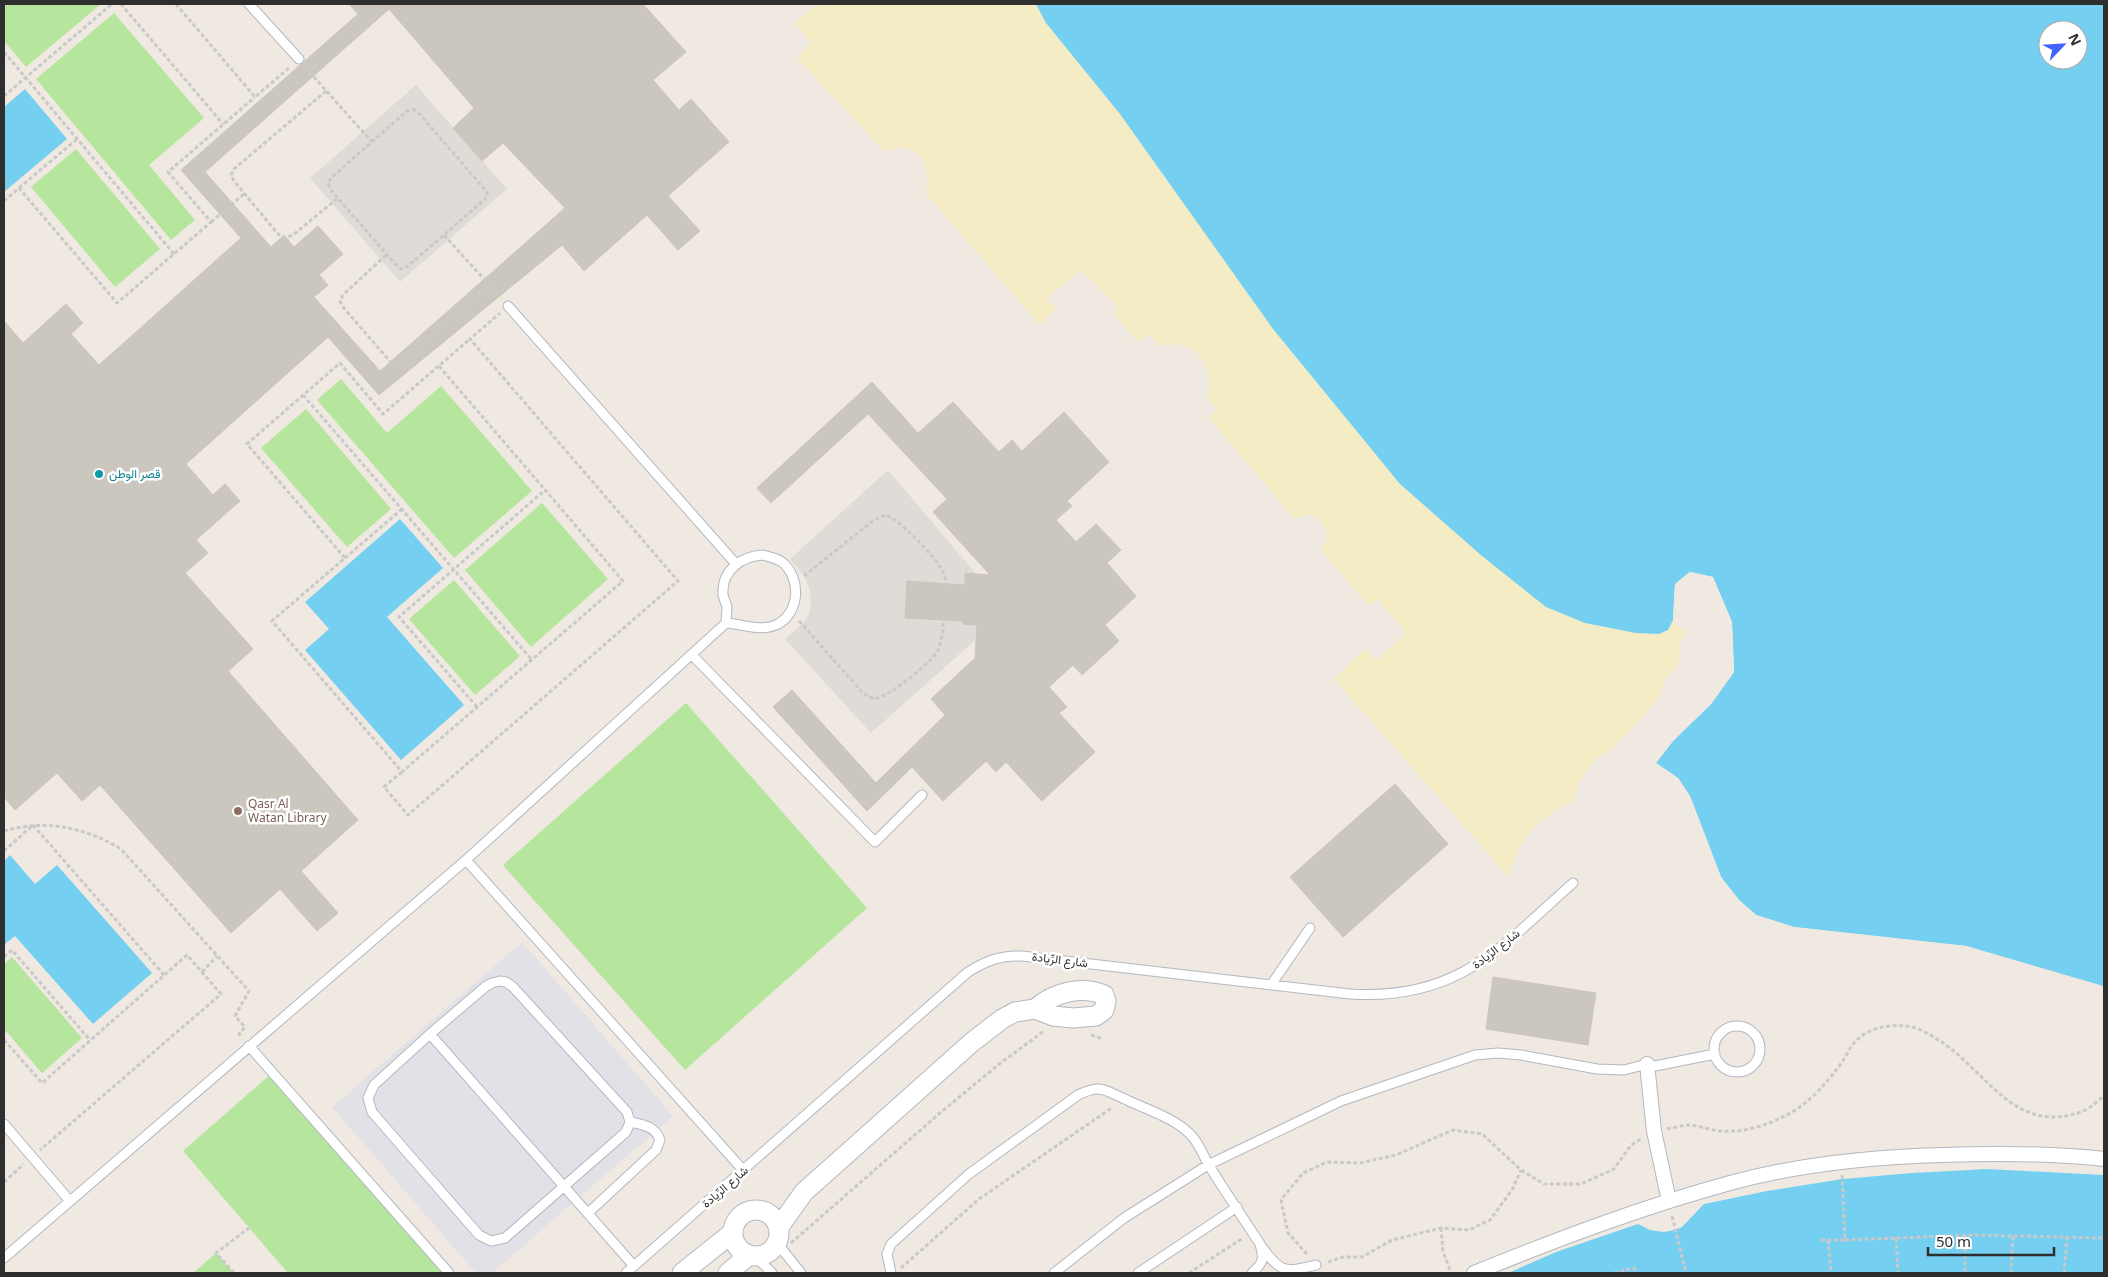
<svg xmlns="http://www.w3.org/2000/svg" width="2108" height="1277" font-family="'Noto Sans',Vazirmatn,sans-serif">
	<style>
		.industrial { fill: #e3e1e8 }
		.green { fill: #b6e59e }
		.sand { fill: #f3ecc5 }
		.plaza { fill: #dfdcd8 }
		.water { fill: #75cff0; fill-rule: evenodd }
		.pier { fill: #efe9e1 }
		.building { fill: #cbc7bf; stroke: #cbc5ba; fill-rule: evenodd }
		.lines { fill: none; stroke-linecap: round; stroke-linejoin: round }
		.service-casing { stroke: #b4b7c1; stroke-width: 11 }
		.pedestrian-casing { stroke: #b4b7c1; stroke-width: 16 }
		.minor-casing { stroke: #b4b7c1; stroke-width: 21 }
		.path { stroke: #c9c9c9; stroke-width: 3; stroke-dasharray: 4 2.5; stroke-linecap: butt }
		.service { stroke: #fff; stroke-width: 9 }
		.pedestrian { stroke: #fff; stroke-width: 14 }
		.minor { stroke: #fff; stroke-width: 19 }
		.culture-dot { fill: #0f9aa8; stroke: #fff; stroke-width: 2 }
		.education-dot { fill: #8d6e63; stroke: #fff; stroke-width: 2 }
		.labels { text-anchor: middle; stroke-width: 5; stroke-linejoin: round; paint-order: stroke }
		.culture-label { font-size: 12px; fill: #0d838f; stroke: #fff; text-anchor: start }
		.education-label { font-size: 12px; fill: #785e54; stroke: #fff; text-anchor: start }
		.street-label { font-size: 12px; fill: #2e2e2e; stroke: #fff }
	</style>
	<rect width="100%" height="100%" fill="#efe9e1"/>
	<!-- industrial -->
	<path class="industrial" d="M522,942L673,1116L492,1273H476L332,1107Z"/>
	<!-- green -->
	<path class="green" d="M4,4H101L26,67L4,41Z
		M114,13L204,118L149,165L195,220L171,240L36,79Z
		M76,149L160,249L115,287L31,187Z
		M341,379L387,433L441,386L532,491L454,558L317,400Z
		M306,409L391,509L347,547L261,448Z
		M542,503L608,579L531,647L465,570Z
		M454,580L520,656L475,695L409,619Z
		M686,703L867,908L685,1070L503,865Z
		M12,957L82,1038L42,1073L4,1029V964Z
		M272,1073L449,1273H288L183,1151Z
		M216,1253L234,1273H193Z"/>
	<!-- sand -->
	<path class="sand" d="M818,4H1036L1046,23L1120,114L1273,329L1400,484L1585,623L1636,633L1659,634L1668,630L1673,620L1686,633L1680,643L1679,663L1666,679L1658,700L1614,747L1595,760L1580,781L1573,801C1534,821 1522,835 1508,876L1334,679L1365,649L1376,660L1406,633L1378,599L1369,606L1320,549C1323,545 1326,542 1326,538C1328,527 1318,515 1307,515C1303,515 1299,518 1295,519L1208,417L1216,410L1207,398C1213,378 1206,351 1183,345C1175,343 1167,345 1159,346L1149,334L1138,342L1113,314L1117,306L1081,270L1047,298L1056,309L1040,325L926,194C930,175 926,149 900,148C895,148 889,150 884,151L797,58L811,42L795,23Z"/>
	<!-- plaza -->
	<path class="plaza" d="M416,85L507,189L400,282L310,178Z
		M888,470L982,581L980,636L871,733L785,639L802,624L809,614L811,602L810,590L804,576L790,559Z"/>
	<!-- water -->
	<path class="water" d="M1036,4H2104V987L1966,946L1794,927L1756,915L1739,900L1721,877L1690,796L1678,778L1656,763L1673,741L1711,704L1734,672L1732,622L1713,577L1690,572L1675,584L1673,620L1668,630L1659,634L1636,633L1585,623L1546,607L1482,556L1400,484L1273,329L1120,114L1046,23ZM2048,30H2078V60H2048Z
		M25,89L67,139L4,192V107Z
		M400,519L443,568L387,617L464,705L401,760L305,650L329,629L305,602Z
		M10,855L35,884L57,865L152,973L93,1024L15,936L4,945V861Z
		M1987,1169L2104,1175V1273H1508L1556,1252L1638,1224L1650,1230L1664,1232L1675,1230L1682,1227L1704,1204L1767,1191L1843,1179L1912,1173Z"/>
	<!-- pier -->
	<path class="pier" d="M1690,572L1713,577L1732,622L1734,672L1711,704L1673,741L1656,763L1678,778L1690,796L1721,877L1739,900L1756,915L1794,927L1966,946L2100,985L2104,987V989L1965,949L1794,930L1755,917L1737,902L1719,878L1688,797L1676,780L1653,763L1671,739L1709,703L1731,671L1730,622L1712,579L1691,575L1677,585L1675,622L1673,620L1675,584Z"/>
	<!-- building -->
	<path class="building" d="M349,4H643L686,52L653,80L679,110L691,99L729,142L668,196L700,231L678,250L647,215L584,271L562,245L379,395L328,337L186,464L213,495L225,484L240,501L196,540L208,553L185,573L253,649L228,671L358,820L301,871L338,913L317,931L280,889L231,933L100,785L82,801L57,773L15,810L4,797V321L23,343L66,304L83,323L71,334L99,365L241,238L181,170L358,14ZM389,9L474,108L453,128L482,161L503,143L565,208L380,371L314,297L328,285L319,275L343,254L318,226L294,247L284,235L271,247L205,172Z
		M872,382L918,433L953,402L999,452L1012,440L1022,451L1064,412L1109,462L1067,501L1072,506L1056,520L1076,542L1096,524L1121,550L1107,563L1136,596L1105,625L1119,641L1082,675L1073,665L1049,687L1067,707L1059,713L1095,752L1042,801L1006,762L996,772L986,761L943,801L912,767L867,811L773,707L792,690L876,783L945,715L931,699L975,658L977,625L963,624V621L905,618L907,581L965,585V573L990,575L933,512L947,499L868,414L771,503L757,488Z
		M1395,784L1448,844L1343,937L1290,877Z
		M1493,977L1596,993L1588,1045L1486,1029Z"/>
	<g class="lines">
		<defs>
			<path id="service" d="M249,4L299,59
				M508,306L736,564
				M763,555C770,557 776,558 782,562C802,578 800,614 776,625C760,632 743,624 726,623C726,618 727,612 727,607C726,603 724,599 723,595C721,571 741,556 763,555Z
				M692,655L875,842L922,795
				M466,860L743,1170
				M500,981L506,982L513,987L627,1112L630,1122L626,1132L505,1238L491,1241L479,1235L372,1112L368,1098L374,1085L430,1034L485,987L492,983Z
				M1271,985L1310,928
				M1714 1049a23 23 0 1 1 46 0a23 23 0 1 1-46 0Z
				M430,1034L634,1266
				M249,1046L449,1273
				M4,1124L69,1200
				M588,1213L656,1150L660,1140C655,1126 644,1125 630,1122
				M777,1243L801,1273
				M1262,1247C1281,1274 1286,1272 1316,1265
				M755,1256L772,1273
				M4,1258L466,860L726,623
				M626,1273L968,972C986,961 1000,955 1022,956L1350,994C1457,1001 1500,948 1573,883
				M891,1273L887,1254L891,1244L969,1174L1078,1095C1102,1083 1105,1091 1127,1100C1148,1110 1174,1118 1190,1134C1200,1144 1203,1156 1210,1167C1226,1193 1243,1218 1260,1244C1264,1259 1264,1262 1252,1273
				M1054,1273L1124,1218L1208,1165L1341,1101L1475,1055L1498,1053L1521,1055L1597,1069L1624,1070L1647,1064L1655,1066L1715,1054
				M1138,1273L1237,1207"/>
			<path id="pedestrian" d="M1647,1064L1654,1131L1669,1201
				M1474,1273C1558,1239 1642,1207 1730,1183C1799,1164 1871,1157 1942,1155C1997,1153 2050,1153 2104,1159"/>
			<path id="minor" d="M733 1233a23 23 0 1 1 46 0a23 23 0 1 1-46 0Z
				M779,1227L804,1192L971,1043L1002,1019L1015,1012L1035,1009L1053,1016L1073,1018L1096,1016L1104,1010L1106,1001L1104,995C1081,985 1053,993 1035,1009
				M682,1273L732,1233
				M728,1273L749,1255"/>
		</defs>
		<!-- service casing -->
		<use href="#service" class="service-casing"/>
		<!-- pedestrian casing -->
		<use href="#pedestrian" class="pedestrian-casing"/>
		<!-- minor casing -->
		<use href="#minor" class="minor-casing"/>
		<!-- path -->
		<path class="path" d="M121,4L223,124
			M176,4L255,97L290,67
			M4,52L174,254
			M305,67L372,142
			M326,91L234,169L231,175L234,181L278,234L285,238L293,235L338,198
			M4,96L112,4
			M413,109L418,112L486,191L488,195L484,200L408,266L401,269L396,265L330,189L328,182L332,177L407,111Z
			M19,188L77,139
			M4,201L19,188L117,303L211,222L168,172L255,97
			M211,222L244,194
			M444,235L501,298
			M386,255L343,295L340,301L343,307L393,365L399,364L490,286
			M439,366L623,581L402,772L272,621L345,558L247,444L340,363L383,414L470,339
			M303,395L532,660
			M345,558L402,509
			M804,576L874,520L886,515C899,519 935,557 942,570C946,577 946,584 947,592
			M799,621L863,693L874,699C887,698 930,664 937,652C943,641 943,625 944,613
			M477,707L399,617L545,490
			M402,772L384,787L408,815L678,581L470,339L500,313
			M4,831C45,819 84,827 121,849L249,991L235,1016L245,1027L239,1034L242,1037
			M4,851L33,825L164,975
			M4,957L12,950L90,1040
			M202,972L217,956
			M1091,1035L1103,1039
			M4,1040L42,1083L187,955L221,994L40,1150
			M1667,1129C1674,1128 1683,1125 1690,1125C1701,1126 1712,1131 1723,1131C1743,1133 1767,1125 1785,1116C1809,1104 1829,1081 1844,1059C1848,1053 1851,1045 1857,1040C1869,1028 1889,1024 1906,1026C1919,1027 1930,1035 1940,1041C1988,1072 2015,1137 2083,1111C2091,1108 2097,1101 2104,1096
			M1842,1175L1845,1240L1973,1235L2104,1238
			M4,1182L24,1164
			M1672,1216L1686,1273
			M1441,1228L1443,1251L1451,1273
			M1965,1235V1273
			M1896,1238L1898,1273
			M1821,1240H1845
			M1828,1240L1831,1273
			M791,1243L940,1113L998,1065L1044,1031
			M1307,1254L1288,1233L1281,1200L1303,1173L1327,1162L1360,1163L1396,1155L1453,1130L1482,1134L1521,1170L1544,1184H1581L1614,1169L1631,1145L1641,1139
			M1328,1262L1343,1257H1362L1392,1240L1441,1228L1469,1230L1490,1220L1512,1190L1521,1170
			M901,1268L979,1199L1113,1107
			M234,1273L216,1253L249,1228
			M1189,1273L1243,1238
			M1614,1273L1634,1268L1636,1273
			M2011,1273L2013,1235
			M2064,1273L2067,1237"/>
		<!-- service -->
		<use href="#service" class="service"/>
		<!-- pedestrian -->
		<use href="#pedestrian" class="pedestrian"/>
		<!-- minor -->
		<use href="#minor" class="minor"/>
	</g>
	<!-- markers -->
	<circle class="culture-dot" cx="99" cy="474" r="5"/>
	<circle class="education-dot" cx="238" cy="811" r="5"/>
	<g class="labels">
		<!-- culture labels -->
		<g class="culture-label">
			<text x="109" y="478">قصر الوطن</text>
		</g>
		<!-- education labels -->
		<g class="education-label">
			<text x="248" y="808">Qasr Al<tspan x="248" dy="14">Watan Library</tspan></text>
		</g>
		<!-- street labels -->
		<g class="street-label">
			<text transform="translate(1496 949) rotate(-38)" y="4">شارع الرِّيادة</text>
			<text transform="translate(1060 960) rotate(7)" y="4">شارع الرِّيادة</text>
			<text transform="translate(725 1187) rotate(-41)" y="4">شارع الرِّيادة</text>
		</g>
	</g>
	<!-- border -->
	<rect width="2108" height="1277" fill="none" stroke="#2e2e2e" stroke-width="10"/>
	<!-- north arrow -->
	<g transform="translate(2063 45) rotate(65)"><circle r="24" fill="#ffffff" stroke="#ababab"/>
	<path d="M0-4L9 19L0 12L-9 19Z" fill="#4264fb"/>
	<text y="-8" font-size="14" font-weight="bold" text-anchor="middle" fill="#2e2e2e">N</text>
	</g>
	<!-- scale -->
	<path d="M1928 1247v8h126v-8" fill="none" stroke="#2e2e2e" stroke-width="2.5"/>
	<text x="1936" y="1247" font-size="15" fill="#2e2e2e" stroke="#ffffff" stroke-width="4" paint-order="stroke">50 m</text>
</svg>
